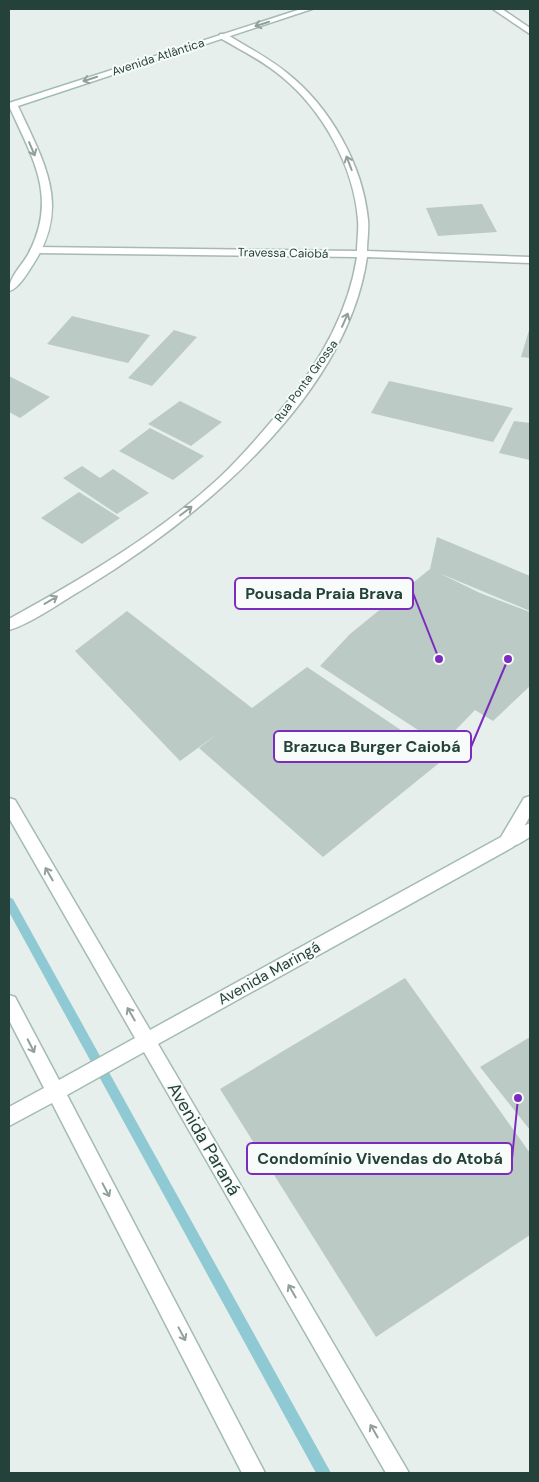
<svg xmlns="http://www.w3.org/2000/svg" width="539" height="1482" font-family="'DM Sans',sans-serif">
	<style>
		.lines { fill: none; stroke-linecap: round; stroke-linejoin: round }
		.stream { fill: #8ec9d4; fill-rule: evenodd }
		.building { fill: #bbcac4 }
		.street-casing { stroke: #a8b8b2; stroke-width: 3 }
		.secondary-casing { stroke: #a4bbb3; stroke-width: 3 }
		.street { fill: #fff; fill-rule: evenodd }
		.secondary { fill: #fff; fill-rule: evenodd }
		.oneway { stroke: #92a09c }
		.labels { text-anchor: middle; stroke-width: 4; stroke-linejoin: round; paint-order: stroke }
		.far-street-label { font-size: 12px; fill: #24423a; stroke: #f7fbf9 }
		.street-label { font-size: 15px; fill: #24423a; stroke: #f7fbf9 }
		.near-street-label { font-size: 18px; fill: #24423a; stroke: #f7fbf9 }
		.leader { fill: none; stroke: #7b2cbf; stroke-width: 2 }
		.callout-dot { fill: #7b2cbf; stroke: #f7fbf9; stroke-width: 2 }
		.callout { fill: #f7fbf9; stroke: #7b2cbf; stroke-width: 2 }
		.callout-label { font-size: 16px; text-anchor: middle; font-weight: bold; fill: #24423a }
	</style>
	<rect width="100%" height="100%" fill="#e6efeb"/>
	<g class="lines">
		<!-- stream -->
		<path class="stream" d="M9,897L13,899L331,1473H316L9,912Z"/>
	</g>
	<!-- building -->
	<path class="building" d="M482,204L497,232L438,236L426,208Z
		M72,316L150,335L128,363L47,344Z
		M530,327V358L521,357Z
		M174,330L197,337L152,386L128,378Z
		M9,376L50,397L20,418L9,412Z
		M389,381L513,408L493,442L371,413Z
		M180,401L222,422L191,446L148,424Z
		M514,421L530,423V460L499,453Z
		M150,428L204,456L173,480L119,451Z
		M82,466L100,478L113,469L149,493L117,514L63,478Z
		M79,492L120,518L82,544L41,518Z
		M437,537L530,576V611L439,573L480,593L530,612V686L493,721L475,710L441,745L320,666L350,634L430,569Z
		M127,611L252,708L307,667L444,759L323,857L199,748L220,732L180,761L75,651Z
		M405,978L530,1153V1235L376,1337L220,1089Z
		M530,1037V1130L480,1067Z"/>
	<g class="lines">
		<defs>
			<path id="street" d="M493,9H502L530,28V34Z
				M220,34H226C247,47 269,58 287,73C330,107 363,165 368,220C369,230 367,241 367,251L530,257V263L367,257C347,397 198,519 85,588C64,600 31,624 9,630V619C82,579 157,535 219,478C241,457 261,434 280,411C317,367 348,315 357,257L35,253L30,250L35,247L357,251C357,241 359,230 358,220C354,167 323,110 281,76C263,61 241,50 220,38Z
				M530,823V837C521,842 512,850 501,847L499,842L501,837Z"/>
			<path id="secondary" d="M301,9H312L18,106C44,163 72,206 32,266C27,274 18,289 9,291C9,276 23,265 30,251C57,196 33,159 10,108L9,109V103Z
				M530,796V816L513,847L158,1044L409,1473H386L144,1052L67,1095L265,1473H242L52,1103L9,1126V1107L44,1088L9,1020V995L15,997L59,1080L135,1038L9,818V798L15,800L150,1030L501,837L524,798Z"/>
		</defs>
		<!-- street casing -->
		<use href="#street" class="street-casing"/>
		<!-- secondary casing -->
		<use href="#secondary" class="secondary-casing"/>
		<!-- street -->
		<use href="#street" class="street"/>
		<!-- secondary -->
		<use href="#secondary" class="secondary"/>
	</g>
	<!-- one-way arrows -->
	<defs><path id="oneway-shaft" d="M-6 0H5M1.5-3L5.5 0L1.5 3" fill="none" stroke-width="1.6" stroke-linecap="round" stroke-linejoin="round" transform="scale(1.25)"/></defs>
	<g class="oneway">
		<use href="#oneway-shaft" transform="translate(262 24) rotate(162)"/>
		<use href="#oneway-shaft" transform="translate(90 79) rotate(162)"/>
		<use href="#oneway-shaft" transform="translate(32 149) rotate(67)"/>
		<use href="#oneway-shaft" transform="translate(349 163) rotate(-111)"/>
		<use href="#oneway-shaft" transform="translate(345 320) rotate(-66)"/>
		<use href="#oneway-shaft" transform="translate(186 511) rotate(-37)"/>
		<use href="#oneway-shaft" transform="translate(51 600) rotate(-31)"/>
		<use href="#oneway-shaft" transform="translate(49 874) rotate(-120)"/>
		<use href="#oneway-shaft" transform="translate(131 1014) rotate(-120)"/>
		<use href="#oneway-shaft" transform="translate(31 1046) rotate(63)"/>
		<use href="#oneway-shaft" transform="translate(106 1190) rotate(62)"/>
		<use href="#oneway-shaft" transform="translate(292 1291) rotate(-120)"/>
		<use href="#oneway-shaft" transform="translate(182 1334) rotate(62)"/>
		<use href="#oneway-shaft" transform="translate(374 1431) rotate(-120)"/>
	</g>
	<g class="labels">
		<!-- far-street labels -->
		<g class="far-street-label">
			<text transform="translate(158 57) rotate(-18)" y="4">Avenida Atlântica</text>
			<text transform="translate(283 253) rotate(1)" y="4">Travessa Caiobá</text>
			<text transform="translate(306 381) rotate(-54)" y="4">Rua Ponta Grossa</text>
		</g>
		<!-- street labels -->
		<g class="street-label">
			<text transform="translate(269 973) rotate(-29)" y="5">Avenida Maringá</text>
		</g>
		<!-- near-street labels -->
		<g class="near-street-label">
			<text transform="translate(204 1139) rotate(60)" y="6">Avenida Paraná</text>
		</g>
	</g>
	<!-- callouts -->
	<path class="leader" d="M439 659L413 593M508 659L471 747M518 1098L512 1159"/>
	<g class="callout-dot">
		<circle cx="439" cy="659" r="5"/>
		<circle cx="508" cy="659" r="5"/>
		<circle cx="518" cy="1098" r="5"/>
	</g>
	<g class="callout">
		<rect x="235" y="578" width="178" height="31" rx="5"/>
		<rect x="274" y="731" width="197" height="31" rx="5"/>
		<rect x="247" y="1143" width="265" height="31" rx="5"/>
	</g>
	<g class="callout-label">
		<text x="324" y="599">Pousada Praia Brava</text>
		<text x="372" y="752">Brazuca Burger Caiobá</text>
		<text x="380" y="1164">Condomínio Vivendas do Atobá</text>
	</g>
	<!-- border -->
	<rect width="539" height="1482" fill="none" stroke="#24423a" stroke-width="20"/>
</svg>
